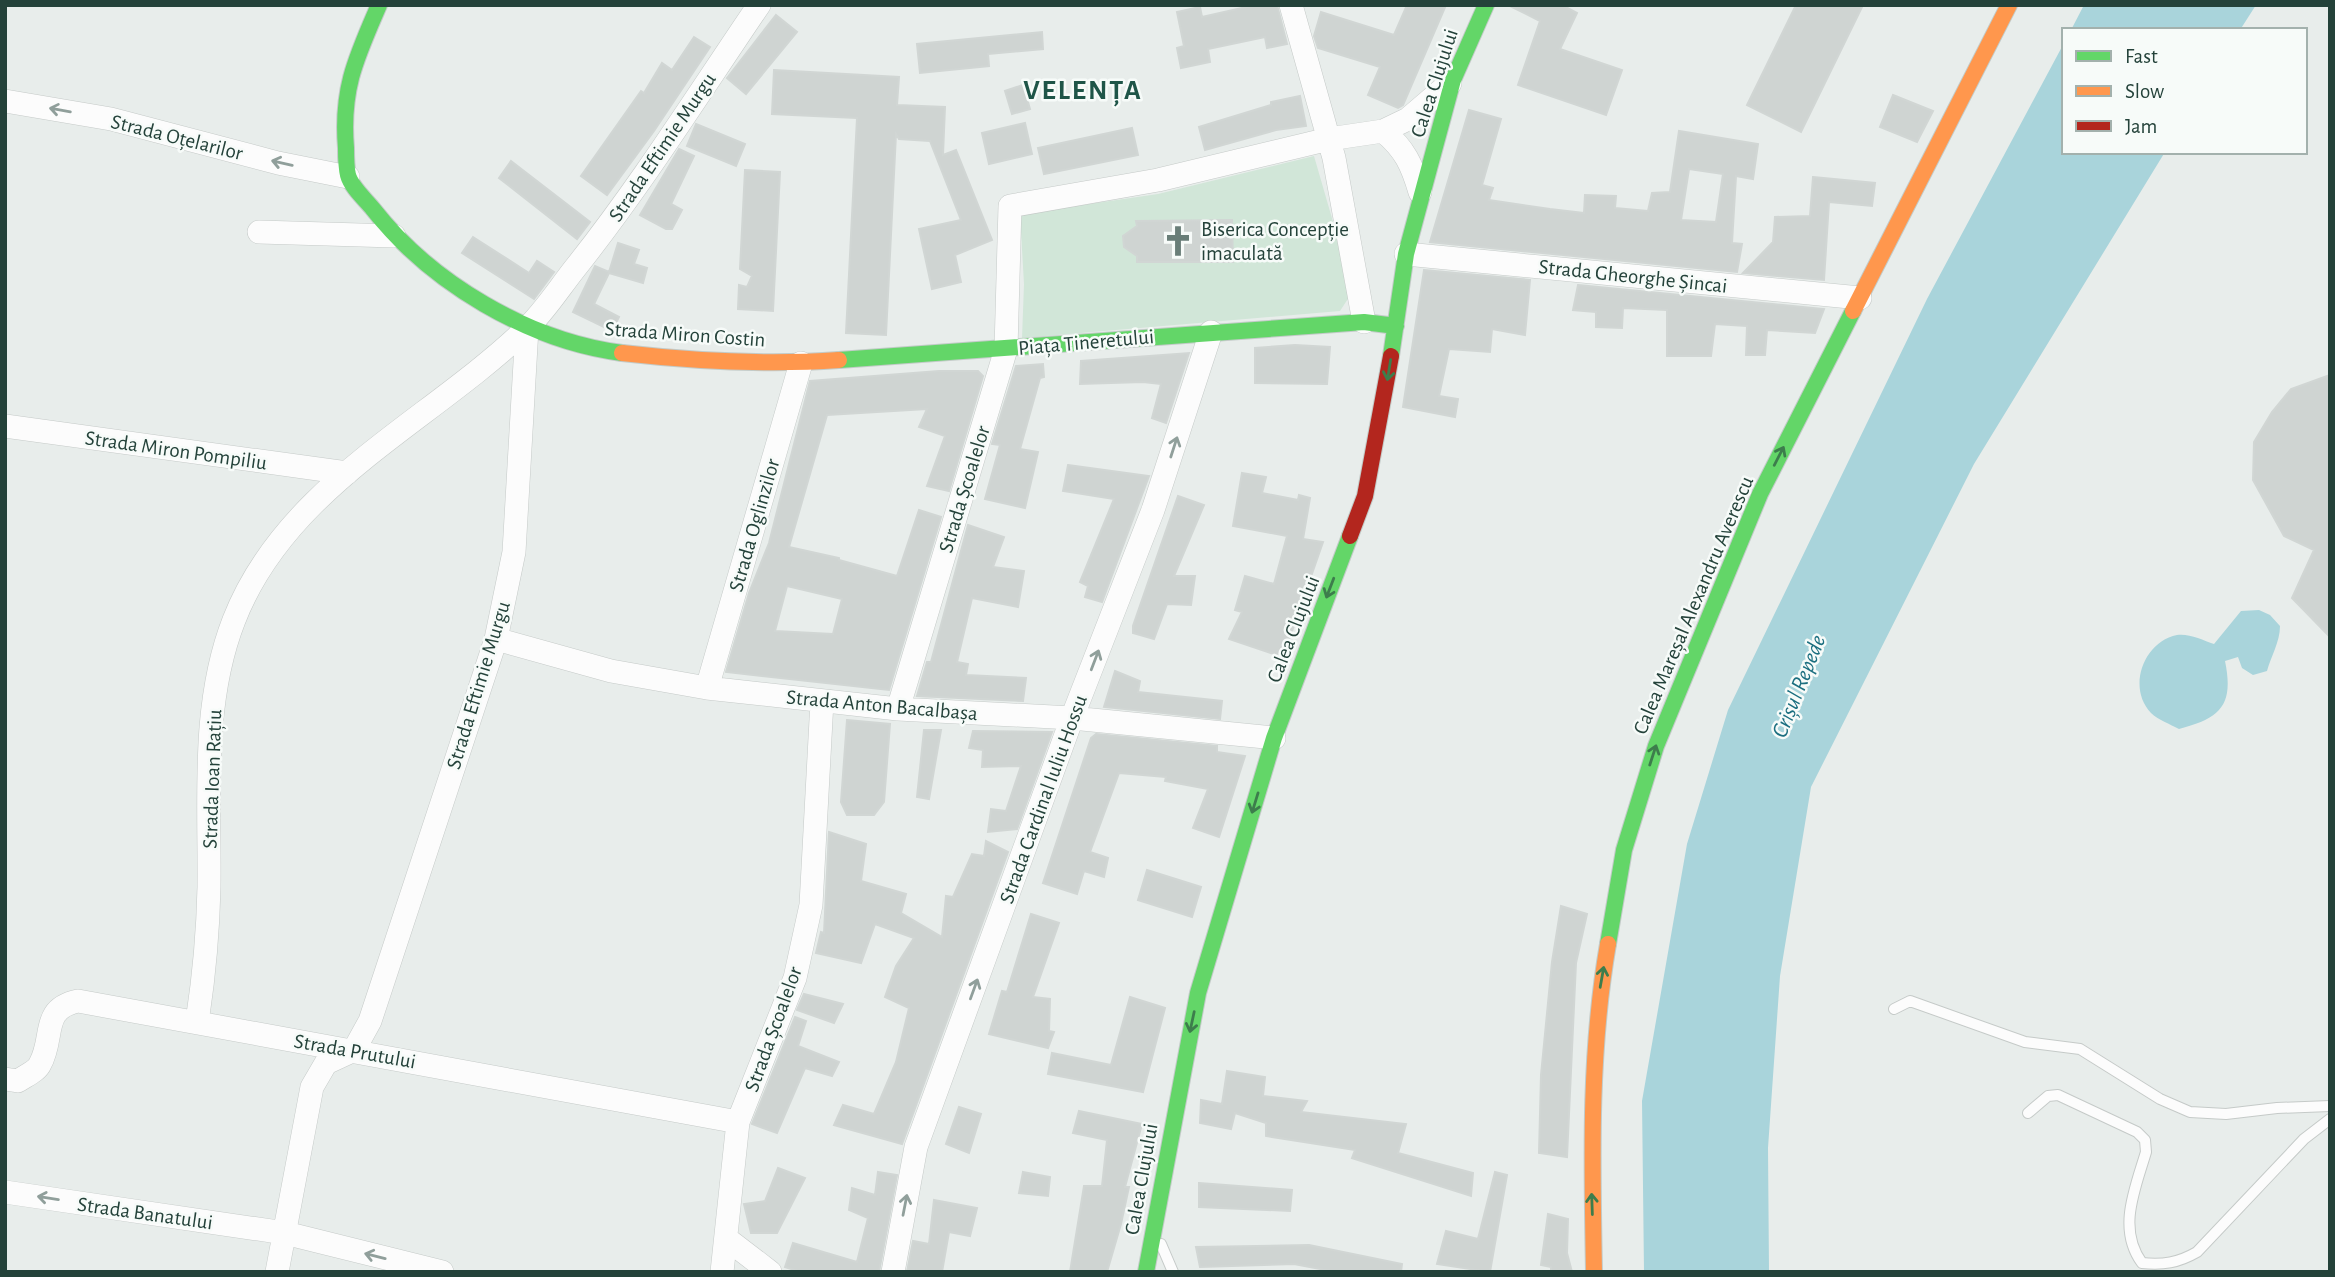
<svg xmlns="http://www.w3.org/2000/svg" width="2335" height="1277" font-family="'Alegreya Sans',sans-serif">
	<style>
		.green { fill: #d1e6d8 }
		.water { fill: #a9d4db }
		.building { fill: #cfd4d2; stroke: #d1d6d4; stroke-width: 2; fill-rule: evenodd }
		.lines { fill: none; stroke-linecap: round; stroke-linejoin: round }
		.lane-casing { stroke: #c5cac8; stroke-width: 12 }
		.street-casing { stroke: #c5cac8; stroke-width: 24 }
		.fast-casing { stroke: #c3cbc8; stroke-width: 18 }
		.slow-casing { stroke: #c3cbc8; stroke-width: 18 }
		.jam-casing { stroke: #c3cbc8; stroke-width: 18 }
		.lane { stroke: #fcfcfc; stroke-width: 10 }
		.street { stroke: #fcfcfc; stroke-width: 23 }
		.fast { stroke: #63d668; stroke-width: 16 }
		.slow { stroke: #ff974d; stroke-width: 16 }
		.jam { stroke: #b3261e; stroke-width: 16 }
		.oneway { stroke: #909f9b }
		.oneway2 { stroke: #3d7d4c }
		.labels { text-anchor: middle; stroke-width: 5; stroke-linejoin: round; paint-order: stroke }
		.street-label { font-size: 21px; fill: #24423a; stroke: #f7fbf9 }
		.poi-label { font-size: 21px; fill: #24423a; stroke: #f7fbf9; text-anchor: start }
		.water-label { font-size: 23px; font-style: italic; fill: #1c6f80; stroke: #f7fbf9 }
		.district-label { font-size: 28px; font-weight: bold; letter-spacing: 2px; fill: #1f5548; stroke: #f7fbf9 }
	</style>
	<rect width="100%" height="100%" fill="#e8edeb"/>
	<!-- green -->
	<path class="green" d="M1314,156L1353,291L1340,311L1022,338L1024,284L1020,214L1158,194Z"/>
	<!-- water -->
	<path class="water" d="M2084,5H2256L2240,30H2071Z
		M2064,43V152H2165L1974,464L1811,787L1780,976L1768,1148L1769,1272H1644L1642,1101L1687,844L1728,710L1927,299Z
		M2259,610L2270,615L2280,626C2280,642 2271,656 2267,671L2253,675L2242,668L2238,657L2225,661C2234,705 2221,718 2179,729C2170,724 2158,720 2151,713C2127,688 2143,642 2177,635C2188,633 2203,640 2214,644L2241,611Z"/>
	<!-- building -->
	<path class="building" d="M1255,5H1277L1287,44L1267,48L1265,37L1208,49L1210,62L1181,68L1177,48L1184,46L1177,12L1200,7L1202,17Z
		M1407,5H1446L1403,105L1398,108L1368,95L1380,67L1318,48L1314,36L1321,12L1394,35Z
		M1508,5H1562L1577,13L1560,49L1622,70L1606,115L1518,85L1540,21Z
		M1796,5H1863L1801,132L1747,105Z
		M776,15L797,32L746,94L727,78Z
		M1042,32L1043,49L988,54L989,66L920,73L917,44Z
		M694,37L710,47L654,131L607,195L581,176L641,91L644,93L662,63L672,70Z
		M774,70L899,77L897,105L945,107L943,155L956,150L992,240L955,255L961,282L932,289L919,229L961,220L930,141L899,139L896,134L886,335L846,333L857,118L772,114Z
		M1023,85L1030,109L1012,114L1005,91Z
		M1893,95L1933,111L1917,142L1880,127Z
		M1300,96L1306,126L1276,130L1205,150L1199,127L1271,105V102Z
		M1469,110L1501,119L1482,185L1493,188L1489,200L1550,209L1584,213L1585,195L1616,196L1615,208L1648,211L1652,193L1670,192L1679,131L1758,144L1753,179L1736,176L1732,243L1742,244L1737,272L1430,242ZM1689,169L1723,174L1716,222L1681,220Z
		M1025,123L1032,154L989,164L982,133Z
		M696,124L745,144L736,166L687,146Z
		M1132,128L1138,155L1044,174L1038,148Z
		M679,149L694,156L671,204L682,210L672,229H666L640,215Z
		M511,161L590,222L577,239L499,178Z
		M745,170L780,172L773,311L738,309L739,285L747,287L752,276L740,269Z
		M1813,177L1875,183L1872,206L1829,202L1824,280L1743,273L1773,242L1775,217L1810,216Z
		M1232,220L1233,262H1137V256L1124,247L1123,236L1137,226L1136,221Z
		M473,237L529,273L537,261L554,272L534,299L462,253Z
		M618,243L639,250L634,264L647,268L643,283L609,273L594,304L619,317L612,331L573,312L595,266L609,272Z
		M1424,270L1530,280L1525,335L1492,329L1490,352L1449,349L1439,396L1458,399L1455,417L1403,407Z
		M1578,285L1824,309L1815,333L1767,330L1765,355H1746L1747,326L1715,324L1711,356H1667V310L1623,308L1622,328L1596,327V312L1573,310Z
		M1295,345L1330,347L1327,384L1255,383V348Z
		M1189,353L1166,423L1152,418L1161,384L1143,382L1080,384L1081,361Z
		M1043,364L1044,377L1040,378L1020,449L1038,452L1025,508L985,499L1000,445L992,444L1016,366Z
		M939,371H978L983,376L949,491L927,486L945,436L919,427L927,409L827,415L789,547L839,558V560L897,576L919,510L941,517L889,690L726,672L749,593L769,543L810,381ZM787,586L842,599L833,634L775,631Z
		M2330,375V637L2292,598L2314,550L2284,536L2253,480L2254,442L2272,412L2291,389Z
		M1068,465L1149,476L1102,602L1085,597L1088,586L1080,582L1114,499L1063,491Z
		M1242,473L1266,477L1262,493L1298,500L1299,495L1310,498L1303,539L1323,542L1283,657L1229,639L1242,612L1235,610L1245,576L1274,584L1287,536L1233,526Z
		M1178,496L1204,505L1174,576H1195L1191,605L1167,604L1154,639L1133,633V626Z
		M968,525L1004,537L993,567L1024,571L1018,607L972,598L957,662L968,664L966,675L1026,678L1023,701L917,696L927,662H931Z
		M1115,671L1140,681L1138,692L1222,701L1220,719L1104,707Z
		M847,720L890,724L884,802L874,815H847L841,802Z
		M924,730H941L929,799L917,797Z
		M973,731L1052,732L1017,829L988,832L991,809L1006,811L1021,766L982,767L983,750L969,748Z
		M1096,734L1217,746V752L1245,756L1219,837L1193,828L1208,789L1165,781L1166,777L1119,773L1090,852L1108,858L1104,877L1084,871L1077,894L1043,883L1091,738Z
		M829,832L866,844L861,881L906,894L901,913L942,937L946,896L953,897L972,854L984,856L986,841L1008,852L902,1144L834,1125L843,1105L874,1114L896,1062L909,1008L885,997L896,966L914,938L875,924L861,963L816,953L821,932L824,933Z
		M1147,870L1201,887L1192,917L1138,900Z
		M1561,906L1587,914L1576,963L1567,1157L1539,1153L1541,1075L1552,962Z
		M1031,914L1059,923L1033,997L1050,999L1049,1031L1054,1032L1048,1048L989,1034L1002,991L1007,992Z
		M804,994L843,1004L834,1023L797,1010Z
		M1130,997L1165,1008L1143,1092L1048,1074L1052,1053L1111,1065Z
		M795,1017L806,1021L798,1046L839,1062L832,1076L805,1068L777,1133L752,1124Z
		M1227,1071L1265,1077L1263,1096L1307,1101L1301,1112L1406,1124L1398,1153L1473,1173L1471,1196L1352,1158L1355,1150L1266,1136V1123L1235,1113L1231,1129L1200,1123L1201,1100L1222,1104Z
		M959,1107L981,1114L969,1153L946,1144Z
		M1079,1111L1142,1124L1125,1187H1129L1121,1224L1107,1272H1070L1084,1186H1102L1107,1140L1073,1133Z
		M778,1168L805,1178L777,1233H751L744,1204L765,1201Z
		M878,1172L897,1175L879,1272H801L785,1267L793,1243L857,1262L868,1218L849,1210L852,1188L875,1195Z
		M1023,1172L1050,1177L1048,1196L1019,1193Z
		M1495,1172L1507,1175L1490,1272L1437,1264L1446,1231L1478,1239Z
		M1199,1183L1292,1190L1290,1211L1199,1207Z
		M934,1200L977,1208L970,1236L949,1232L942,1272H907L913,1241L929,1244Z
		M1548,1214L1568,1219L1567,1253L1572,1272H1551V1267L1541,1265Z
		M1309,1245L1402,1264L1401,1272H1336L1294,1264L1200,1267L1196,1247Z"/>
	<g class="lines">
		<defs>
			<path id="lane" d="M1894,1009L1910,1001L2025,1042L2080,1049L2160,1099L2190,1112L2226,1114L2277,1108L2330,1106
				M2028,1113L2048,1096L2058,1095L2137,1132L2145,1140L2146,1152C2135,1189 2117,1229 2142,1263C2163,1265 2178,1263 2197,1252L2304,1139L2330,1119
				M1161,1244L1173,1272"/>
			<path id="street" d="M1291,5L1334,158L1364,322
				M5,101L111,119L278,163L348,177
				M1383,131C1405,149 1412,165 1420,192
				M259,232L394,236
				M1406,254L1860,298
				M5,426L347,473
				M496,639L611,671L707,688L898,709L1072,718L1274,738
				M707,688L801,363
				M898,709L1006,349L1010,206L1158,180L1329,139L1383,131L1408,119L1450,83
				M197,1022C204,977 208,933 209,887C210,799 201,704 234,620C286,486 428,423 526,329C545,311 560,287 576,267C642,184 699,93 759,5
				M5,1079L18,1081C25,1076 37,1071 40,1064C55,1037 40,1009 78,1001L738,1122
				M5,1192L285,1233L442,1272
				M727,1239L770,1272
				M277,1272L312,1087L326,1063L354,1050L370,1021L496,639L514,552L527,328
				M722,1272L738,1122L795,978L811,905L822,701
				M893,1272L916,1147L1072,718L1153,510L1211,332"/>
			<path id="fast" d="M379,5C356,58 341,89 346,148C346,157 346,167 348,175C351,187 366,200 373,209C431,283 529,341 622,353
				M1391,356L1406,254L1453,80L1486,5
				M839,360L1364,322L1396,326
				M1608,944L1624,850L1656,746L1760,494L1853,311
				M1146,1272L1198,993L1274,738L1350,536"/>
			<path id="slow" d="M1853,311L2009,5
				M622,353C693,361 768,365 839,360
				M1594,1272C1592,1162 1589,1053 1608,944"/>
			<path id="jam" d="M1350,536L1365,496L1391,356"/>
		</defs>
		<!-- lane casing -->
		<use href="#lane" class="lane-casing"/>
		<!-- street casing -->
		<use href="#street" class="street-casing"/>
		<!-- fast casing -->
		<use href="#fast" class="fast-casing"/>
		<!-- slow casing -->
		<use href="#slow" class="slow-casing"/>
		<!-- jam casing -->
		<use href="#jam" class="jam-casing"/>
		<!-- lane -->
		<use href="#lane" class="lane"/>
		<!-- street -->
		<use href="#street" class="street"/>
		<!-- fast -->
		<use href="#fast" class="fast"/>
		<!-- slow -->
		<use href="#slow" class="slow"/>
		<!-- jam -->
		<use href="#jam" class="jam"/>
	</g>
	<!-- one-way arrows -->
	<defs><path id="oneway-shaft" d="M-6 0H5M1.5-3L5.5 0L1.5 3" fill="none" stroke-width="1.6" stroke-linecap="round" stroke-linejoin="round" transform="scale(1.75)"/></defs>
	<g class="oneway">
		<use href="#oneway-shaft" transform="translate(60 110) rotate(-170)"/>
		<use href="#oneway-shaft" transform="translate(282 163) rotate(-167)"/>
		<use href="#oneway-shaft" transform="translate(1174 447) rotate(-72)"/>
		<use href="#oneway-shaft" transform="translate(1095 660) rotate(-69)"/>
		<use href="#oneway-shaft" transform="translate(974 989) rotate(-70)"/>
		<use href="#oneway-shaft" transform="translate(48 1198) rotate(-171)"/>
		<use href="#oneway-shaft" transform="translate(905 1205) rotate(-79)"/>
		<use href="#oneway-shaft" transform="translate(375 1256) rotate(-166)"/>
	</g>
	<g class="oneway2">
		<use href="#oneway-shaft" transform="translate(1389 370) rotate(99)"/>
		<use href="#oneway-shaft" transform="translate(1779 456) rotate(-63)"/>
		<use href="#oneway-shaft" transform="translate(1330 588) rotate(111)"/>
		<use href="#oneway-shaft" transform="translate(1653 755) rotate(-72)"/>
		<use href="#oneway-shaft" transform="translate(1255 803) rotate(107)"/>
		<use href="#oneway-shaft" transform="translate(1602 977) rotate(-80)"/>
		<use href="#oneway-shaft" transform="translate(1192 1022) rotate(102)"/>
		<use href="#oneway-shaft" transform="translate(1592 1204) rotate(-92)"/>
	</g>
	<!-- icons -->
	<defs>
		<symbol id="church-bare" viewBox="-9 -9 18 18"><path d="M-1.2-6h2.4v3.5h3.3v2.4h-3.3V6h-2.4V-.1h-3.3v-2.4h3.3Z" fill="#697e78" stroke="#f7fbf9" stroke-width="2.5" paint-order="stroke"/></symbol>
	</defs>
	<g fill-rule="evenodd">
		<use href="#church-bare" x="1156" y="219" width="44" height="44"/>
	</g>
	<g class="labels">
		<!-- street labels -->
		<g class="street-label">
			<text transform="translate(1434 83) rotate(-72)" y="7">Calea Clujului</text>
			<text transform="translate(177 137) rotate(14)" y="7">Strada Oțelarilor</text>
			<text transform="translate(662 147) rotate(-56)" y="7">Strada Eftimie Murgu</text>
			<text transform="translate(1633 276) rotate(6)" y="7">Strada Gheorghe Șincai</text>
			<text transform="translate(685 334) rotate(4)" y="7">Strada Miron Costin</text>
			<text transform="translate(1086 342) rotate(-5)" y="7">Piața Tineretului</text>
			<text transform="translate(176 450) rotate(8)" y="7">Strada Miron Pompiliu</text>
			<text transform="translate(964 489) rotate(-73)" y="7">Strada Școalelor</text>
			<text transform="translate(754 525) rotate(-74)" y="7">Strada Oglinzilor</text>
			<text transform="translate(1693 605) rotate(-67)" y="7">Calea Mareșal Alexandru Averescu</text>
			<text transform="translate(1293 629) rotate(-69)" y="7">Calea Clujului</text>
			<text transform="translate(478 685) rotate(-73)" y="7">Strada Eftimie Murgu</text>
			<text transform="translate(882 705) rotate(5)" y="7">Strada Anton Bacalbașa</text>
			<text transform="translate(212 779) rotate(-88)" y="7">Strada Ioan Rațiu</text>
			<text transform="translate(1043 799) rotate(-70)" y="7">Strada Cardinal Iuliu Hossu</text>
			<text transform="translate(773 1029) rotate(-70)" y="7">Strada Școalelor</text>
			<text transform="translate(355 1051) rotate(10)" y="7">Strada Prutului</text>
			<text transform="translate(1141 1179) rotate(-80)" y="7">Calea Clujului</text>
			<text transform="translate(145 1213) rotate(8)" y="7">Strada Banatului</text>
		</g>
		<!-- poi labels -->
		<g class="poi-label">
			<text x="1201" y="236">Biserica Concepție<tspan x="1201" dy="24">imaculată</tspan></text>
		</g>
		<!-- water labels -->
		<g class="water-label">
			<text transform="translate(1798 686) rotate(-68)" y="8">Crișul Repede</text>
		</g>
		<!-- district labels -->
		<g class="district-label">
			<text x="1083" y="99">VELENȚA</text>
		</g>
	</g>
	<!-- border -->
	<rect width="2335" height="1277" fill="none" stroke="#24423a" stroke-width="14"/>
	<!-- legend -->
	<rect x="2062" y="28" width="245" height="126" fill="#f7fbf9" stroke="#a3b1ad" stroke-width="2"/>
	<rect x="2076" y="51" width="35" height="10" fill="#63d668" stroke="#a3b1ad" stroke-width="2"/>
	<text x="2125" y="63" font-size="21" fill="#24423a">Fast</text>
	<rect x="2076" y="86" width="35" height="10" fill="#ff974d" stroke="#a3b1ad" stroke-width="2"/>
	<text x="2125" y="98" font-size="21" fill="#24423a">Slow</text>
	<rect x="2076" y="121" width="35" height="10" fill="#b3261e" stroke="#a3b1ad" stroke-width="2"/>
	<text x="2125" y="133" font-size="21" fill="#24423a">Jam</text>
</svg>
